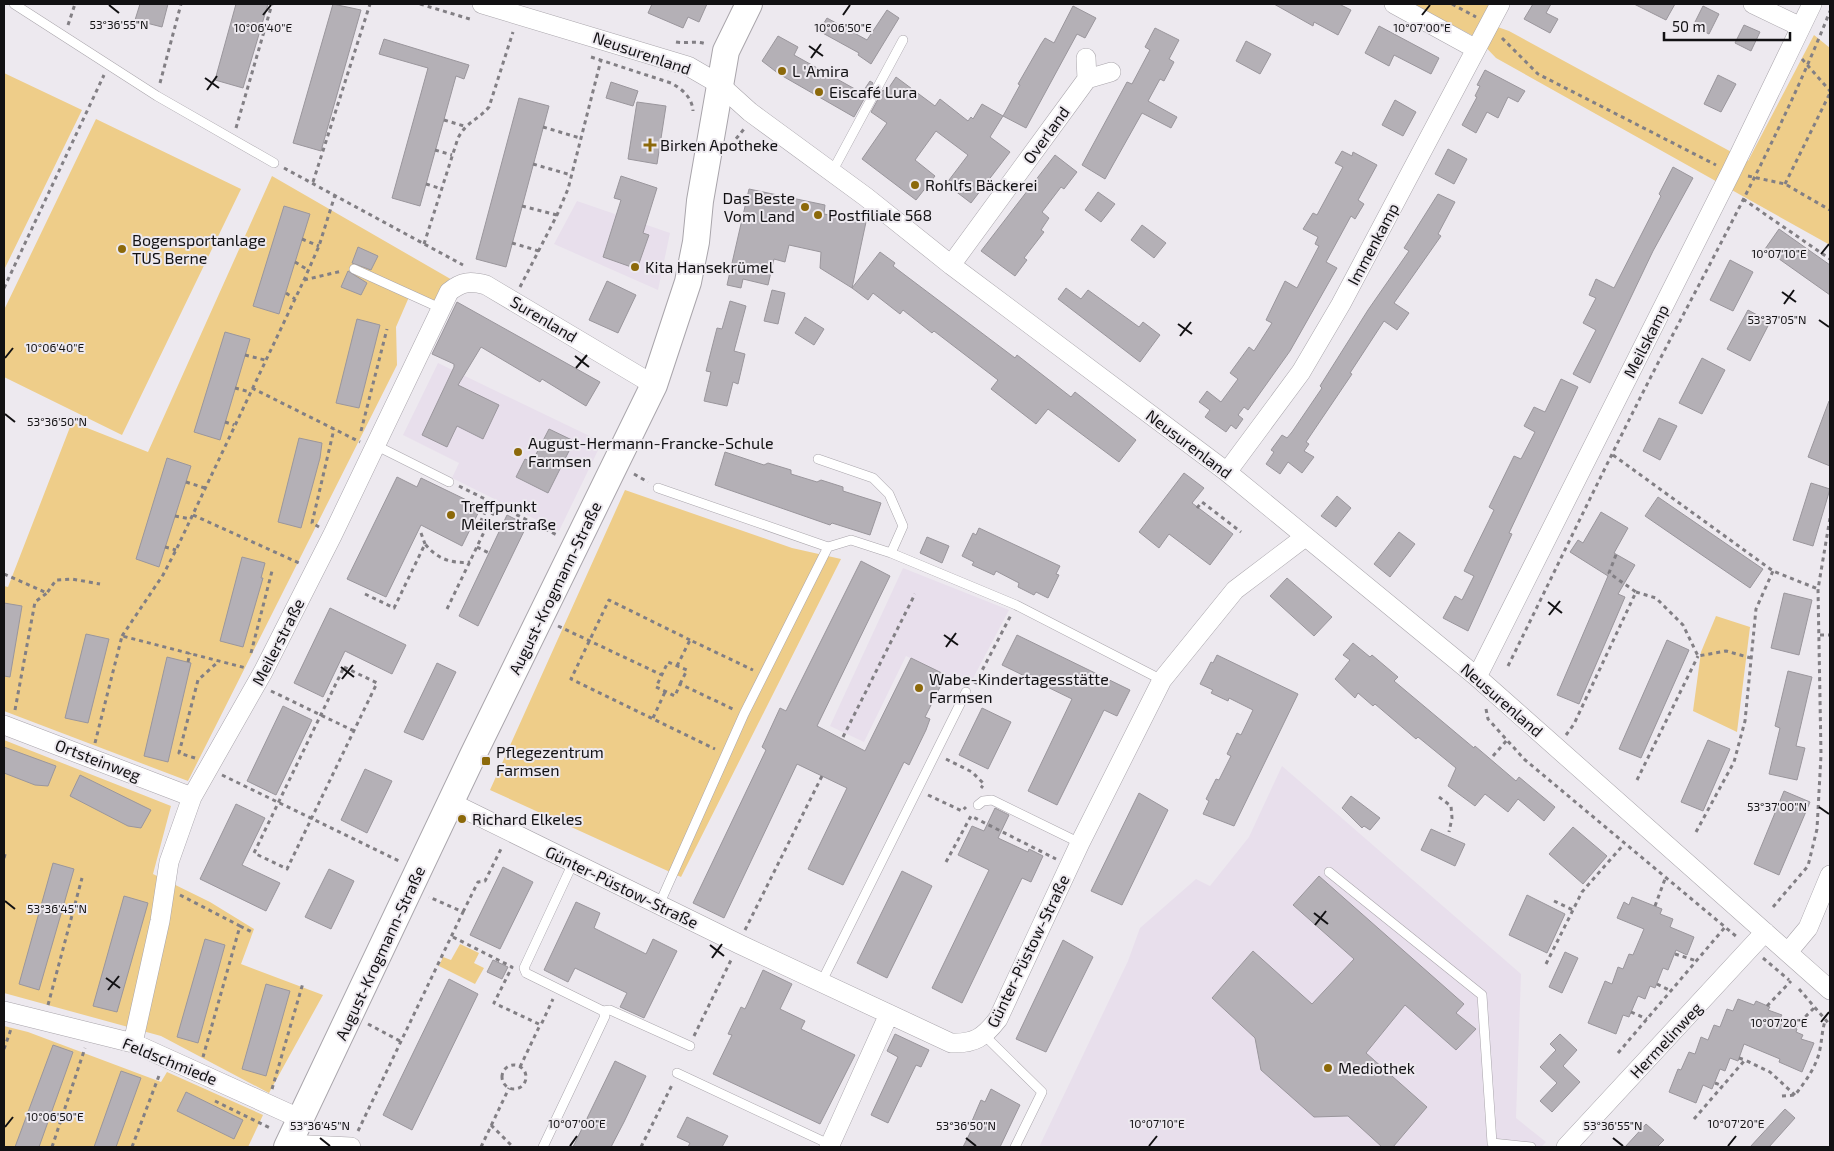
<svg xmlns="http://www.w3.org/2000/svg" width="1834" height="1151" font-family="'Exo 2',sans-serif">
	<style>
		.built { fill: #e8dfec }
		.green { fill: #eecd89 }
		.building { fill: #b4b0b6; stroke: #9a969c }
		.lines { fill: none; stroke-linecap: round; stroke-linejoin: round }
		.service-casing { stroke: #a9a5ab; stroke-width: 10 }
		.minor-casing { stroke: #a9a5ab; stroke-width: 20 }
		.secondary-casing { stroke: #a9a5ab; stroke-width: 28 }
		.path { stroke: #827f84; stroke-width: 3; stroke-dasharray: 4 4; stroke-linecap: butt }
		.service { stroke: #fff; stroke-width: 9 }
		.minor { stroke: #fff; stroke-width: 19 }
		.secondary { stroke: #fff; stroke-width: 26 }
		.ticks { fill: none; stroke: #121113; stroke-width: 2 }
		.poi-dot { fill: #8c690a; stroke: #ede9ef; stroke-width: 2 }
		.labels { text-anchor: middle; stroke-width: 4; stroke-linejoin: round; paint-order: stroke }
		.street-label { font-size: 16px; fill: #121113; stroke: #ede9ef }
		.poi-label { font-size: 16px; fill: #121113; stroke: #ede9ef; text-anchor: start }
		.ticks-label { font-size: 12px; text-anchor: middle; fill: #121113; stroke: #ede9ef; stroke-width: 4; stroke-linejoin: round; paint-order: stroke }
	</style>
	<rect width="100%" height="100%" fill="#ede9ef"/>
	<!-- built -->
	<path class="built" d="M577,201L670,233L658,290L554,244Z
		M438,363L602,442L559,531L452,478L459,463L403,435Z
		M903,568L1009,610L969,686L906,656L864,742L830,726Z
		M1282,766L1521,974L1516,1118L1546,1142L1541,1147H1039L1128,961L1140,928L1196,879L1210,886L1249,837Z"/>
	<!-- green -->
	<path class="green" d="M1413,4H1496L1489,24L1509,31L1748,161L1814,35L1830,48V245L1496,58L1477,38Z
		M4,73L82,110L4,270Z
		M96,119L241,189L122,435L4,377V310Z
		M272,176L454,281L436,309L409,297L396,327L397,365L188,781L4,711V586L8,587L72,422L148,452Z
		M625,490L792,548L841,559L681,877L490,790Z
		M1716,616L1750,627L1737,732L1693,711L1701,652Z
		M4,740L171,806L153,874L210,902L254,929L241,964L323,995L269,1093L161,1036L4,993Z
		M460,944L479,953L474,963L484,968L475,984L439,966L443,957L451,960Z
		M4,1026L28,1032L161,1082L167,1072L263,1115L248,1147H4Z"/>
	<!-- building -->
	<path class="building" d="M140,4H168L162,27L135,20Z
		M236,4H268L243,88L215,80Z
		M333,4L361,10L321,151L293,143Z
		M652,4H707L699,22L688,17L683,28L648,13Z
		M1274,4H1339L1351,10L1338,35L1314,22L1313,26Z
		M1533,4H1551L1546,13L1558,19L1550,33L1524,19Z
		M1634,4H1675L1666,20Z
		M1073,6L1096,18L1085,38L1077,34L1026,128L1003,116L1020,85L1018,84L1041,44L1045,38L1054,43Z
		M1703,6L1719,14L1709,34L1693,26Z
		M887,10L899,18L871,64L858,55L859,53L819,31L827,18L867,40Z
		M1744,25L1760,32L1751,51L1735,43Z
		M1379,26L1439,58L1431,74L1394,55L1389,66L1365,53Z
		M1155,28L1179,40L1169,59L1174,62L1164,81L1160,79L1148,101L1177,117L1171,128L1142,113L1105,179L1082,165L1127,82L1132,84L1150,50L1145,47Z
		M778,36L798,47L794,55L862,93L870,81L873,83L854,117L779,74L762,61Z
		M384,39L469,65L464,79L456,76L420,206L392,198L428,68L379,54Z
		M1246,41L1271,54L1260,74L1236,61Z
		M1485,70L1525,91L1518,102L1508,97L1498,118L1487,112L1476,133L1462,125L1477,97L1475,96L1480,86L1477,85Z
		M1718,75L1736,84L1721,112L1704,104Z
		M896,77L935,106L940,99L968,121L971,117L973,119L982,104L1003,116L990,137L1010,152L971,203L946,184L968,155L936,131L915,160L935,176L916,200L862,159L887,123L871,112L883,90L886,92Z
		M611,82L638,91L633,106L606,98Z
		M519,98L549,106L506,267L476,259Z
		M1395,100L1416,112L1403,136L1382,125Z
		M637,102L666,106L657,164L628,159Z
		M1448,149L1467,159L1454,184L1435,174Z
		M1342,151L1352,156L1353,152L1377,165L1358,200L1364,204L1355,219L1351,216L1326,262L1337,268L1290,351L1248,410L1244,407L1238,415L1243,419L1236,429L1231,425L1226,432L1205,417L1210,410L1199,402L1207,391L1221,402L1238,379L1230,373L1249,347L1254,351L1272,323L1266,320L1285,281L1297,288L1319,246L1315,244L1318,237L1303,229L1313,213L1317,215L1343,167L1335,163Z
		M1055,155L1077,172L1064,189L1061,187L1042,212L1049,218L1041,230L1044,232L1024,258L1027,260L1015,276L981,251Z
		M1673,167L1693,178L1653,251L1590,383L1573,374L1596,330L1583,323L1596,298L1589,295L1596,279L1614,288L1661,196L1659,194Z
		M621,176L657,188L643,233L649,235L637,269L603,257L621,200L614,198Z
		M749,189L825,205L824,214L866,222L852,288L820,268L821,252L789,245L785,262L774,259L768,285L743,279L741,288L727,285Z
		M1098,192L1115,204L1101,222L1085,210Z
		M1438,194L1455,202L1438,234L1441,236L1394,303L1409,313L1397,330L1384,321L1350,373L1352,374L1306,442L1309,444L1304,451L1314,457L1302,473L1288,462L1280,474L1266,464L1274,452L1271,450L1282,435L1287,438L1292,432L1322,388L1320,386L1368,310L1409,251L1404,248Z
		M284,206L310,214L279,314L253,306Z
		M1142,225L1166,243L1154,258L1131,240Z
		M1779,229L1830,265V295L1765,249Z
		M358,247L378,256L371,270L352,263Z
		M880,252L895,263L893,266L1015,358L1017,355L1071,397L1075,392L1136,440L1119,462L1048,409L1036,424L991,389L998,380L934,331L932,333L903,310L900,314L873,293L868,300L852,288Z
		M1730,260L1753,272L1733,311L1710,300Z
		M348,271L367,283L361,295L341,287Z
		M607,281L636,295L618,333L589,320Z
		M1066,288L1081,299L1088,290L1139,327L1143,322L1160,335L1140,362L1058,299Z
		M772,290L785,293L778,324L764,321Z
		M730,301L746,306L734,351L745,354L738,384L733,382L727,406L704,401L711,372L706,371L717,328L722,329Z
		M457,302L600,382L586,406L542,379L540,382L481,347L458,385L499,405L483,439L457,426L447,447L422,435L454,367V364L432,354Z
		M1748,310L1770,322L1750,361L1727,349Z
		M805,317L824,329L814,345L795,333Z
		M357,319L380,325L359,408L336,403Z
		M225,332L250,339L220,440L194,432Z
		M1702,358L1725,370L1702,414L1679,403Z
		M1561,379L1578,387L1509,533L1512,534L1468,631L1443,618L1455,596L1462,600L1474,576L1464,571L1494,510L1489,507L1514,456L1521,459L1535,432L1524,426L1534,407L1545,412Z
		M1829,401H1830V466L1808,457Z
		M1659,418L1677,426L1660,460L1643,451Z
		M549,429L574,441L548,493L516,477L525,459L532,462Z
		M299,438L322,443L320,458L301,528L278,522Z
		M725,452L764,465L768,463L791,470V474L817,482L821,480L843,487V491L881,503L870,535L832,523L830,525L715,485Z
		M167,458L191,466L159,567L136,559Z
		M1184,473L1204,488L1192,503L1233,534L1210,565L1169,534L1159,548L1139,532Z
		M397,477L417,487L421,478L481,507L462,546L421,525L386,597L347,579Z
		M1811,483L1830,489L1813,546L1793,540Z
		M1337,496L1351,508L1336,527L1321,516Z
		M1658,497L1763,569L1750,588L1645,516Z
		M1601,512L1628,528L1614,553L1635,565L1618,594L1625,597L1579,704L1557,695L1608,576L1570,552L1578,540L1583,543Z
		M507,515L527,525L478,626L459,616Z
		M979,528L1060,566L1056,574L1059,575L1048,598L1036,592L1034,595L1018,587L1019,583L996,571L994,575L972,565L974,562L962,556L973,533L976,535Z
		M1399,532L1415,544L1390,577L1374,564Z
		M927,537L949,546L942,563L920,553Z
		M242,557L265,563L261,578H263L243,647L220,641Z
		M861,561L890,576L817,726L865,751L911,658L946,675L925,717L930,719L926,730L909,765L904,762L843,885L808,869L847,788L797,764L724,918L693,903L766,750L762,747L780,708L786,711Z
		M1287,578L1332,617L1314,636L1270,596Z
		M1784,593L1812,600L1799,655L1771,648Z
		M4,603L22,606L10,677L4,676Z
		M330,608L406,645L392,674L345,651L323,697L294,683Z
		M86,634L109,639L88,723L65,718Z
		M1017,635L1130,690L1117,716L1104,710L1057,805L1028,791L1072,699L1002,665Z
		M1667,640L1689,650L1641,758L1619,749Z
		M1353,643L1370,657L1372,655L1398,677L1394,681L1474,748L1475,746L1516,781L1519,777L1555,807L1544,821L1518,799L1508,812L1485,794L1475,806L1448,786L1456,768L1418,737L1416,739L1375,704L1373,706L1358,693L1355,698L1335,679L1350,660L1343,655Z
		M1217,655L1298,694L1234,826L1203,814L1209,801L1206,799L1216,779L1219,780L1231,756L1227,754L1237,733L1241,735L1253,710L1229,698L1228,701L1211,693L1213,690L1200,684L1211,662L1213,663Z
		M167,657L191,663L168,762L144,756Z
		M437,663L456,672L423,740L404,732Z
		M1788,671L1812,677L1796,746L1805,748L1797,780L1769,774L1780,728L1775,726Z
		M283,706L312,720L276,795L247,781Z
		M982,708L1011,722L988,769L959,755Z
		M1708,740L1730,749L1703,811L1681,802Z
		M4,747L56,766L48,786L35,785L4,773Z
		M365,769L392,781L367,833L341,820Z
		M80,775L151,810L141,828L128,826L70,796Z
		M1784,791L1810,802L1779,875L1754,864Z
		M1139,793L1168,810L1122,905L1091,891Z
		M1351,796L1380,818L1370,830L1364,826L1362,828L1342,808Z
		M236,804L265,818L242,865L280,883L266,911L200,879Z
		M995,808L1009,815L998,838L1028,852L1029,849L1043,856L1031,882L1022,878L962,1003L932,988L989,870L958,855L972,826L984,831Z
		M1573,827L1607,856L1583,884L1549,854Z
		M1431,829L1465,844L1455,866L1421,850Z
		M53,863L74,869L39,990L19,984Z
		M503,867L533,882L500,949L470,935Z
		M329,869L354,881L331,929L305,917Z
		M902,871L932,886L887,978L857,963Z
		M1319,876L1464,1004L1456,1013L1476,1029L1456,1050L1405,1005L1366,1053L1427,1107L1393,1147H1382L1348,1116L1314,1117L1261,1070L1255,1038L1212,998L1253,951L1312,1004L1354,959L1293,905Z
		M1527,895L1565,914L1547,953L1509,935Z
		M124,896L148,903L117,1012L93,1006Z
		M1632,897L1662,909L1660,914L1673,919L1670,927L1694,937L1687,955L1676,950L1668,970L1663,968L1655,988L1650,986L1645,999L1638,996L1629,1017L1623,1015L1616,1034L1588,1023L1605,981L1612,984L1618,967L1623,969L1629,954L1633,955L1644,929L1617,918L1624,902L1629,905Z
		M576,902L600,913L594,928L646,954L653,939L677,951L644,1018L620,1007L627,993L575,968L568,982L544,970Z
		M205,939L225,945L198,1043L177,1037Z
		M1063,940L1093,957L1046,1052L1016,1039Z
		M1565,952L1578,958L1562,993L1549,987Z
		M493,960L508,967L502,979L487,972Z
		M763,970L792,984L780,1009L805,1021L801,1029L855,1055L820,1124L713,1074L732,1035L728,1034L741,1007L745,1009Z
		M449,979L478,994L412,1130L383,1115Z
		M266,984L290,991L266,1076L242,1069Z
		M1738,999L1754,1005L1756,1001L1770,1007L1768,1010L1782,1015L1780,1018L1788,1021L1787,1025L1797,1029L1796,1032L1803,1035L1801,1039L1814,1043L1802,1072L1779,1062L1780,1059L1744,1044L1738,1061L1730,1058L1725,1071L1720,1069L1712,1089L1703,1085L1696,1103L1669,1092L1678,1069L1681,1070L1689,1052L1695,1054L1701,1037L1708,1040L1714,1025L1720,1027L1727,1009L1733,1011Z
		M895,1034L929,1050L921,1067L916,1065L888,1123L871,1115L898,1057L887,1051Z
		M1560,1034L1577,1050L1563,1066L1580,1082L1552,1112L1540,1101L1557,1083L1540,1067L1556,1050L1550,1044Z
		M53,1045L73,1052L39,1147H15Z
		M615,1061L646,1076L624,1122L611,1147H573Z
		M121,1071L141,1078L116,1147H94Z
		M991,1089L1020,1105L1000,1147H963L975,1123L972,1121L981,1100L985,1102Z
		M186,1092L243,1120L234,1139L177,1111Z
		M1785,1109L1795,1118L1769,1147H1750Z
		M687,1117L728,1136L722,1147H688L690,1143L677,1137Z
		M1646,1124L1664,1140L1657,1147H1625Z"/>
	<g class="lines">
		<defs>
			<path id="service" d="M14,4L157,96L274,163
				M832,172L903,40
				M354,269L440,308
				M375,445L449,482
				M818,459L873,478L889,494L903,526L891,553
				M658,488L828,547L851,540L891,553L1016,605L1162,680
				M978,805L983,801L992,800L1080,843
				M1329,872L1482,995L1492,1143L1531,1147
				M659,905L744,714L828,547
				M821,983L966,692
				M603,1011L610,1010L690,1046
				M985,1036L1042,1092L1015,1147
				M677,1073L831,1145
				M543,1147L605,1016L603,1011L526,973L524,968L573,863"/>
			<path id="minor" d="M482,4L688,66L719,84L750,112L866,197L951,265L1227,472L1477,677L1830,990
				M1394,4L1476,49
				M1753,4L1801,27
				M1086,58L1087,79
				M951,265L1087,79L1111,72
				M1227,472L1301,372L1341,304L1500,4
				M1477,677L1731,172L1812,4
				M4,725L192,797
				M450,802L739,944L951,1043C975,1044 984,1037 998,1019L1080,843L1162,680L1235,590L1305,537
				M1788,952L1808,928L1830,875
				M4,1011L133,1043L301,1119
				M133,1043L160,921L169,862L192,797L263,672L333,534L449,292C462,281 471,281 486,285L654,385
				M288,1144L351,1147
				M829,1147L889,1014
				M1566,1147L1765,932"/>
			<path id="secondary" d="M287,1147L473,755L654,385L688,282L696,242L700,201L726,51L749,4"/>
		</defs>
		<!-- service casing -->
		<use href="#service" class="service-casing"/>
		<!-- minor casing -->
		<use href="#minor" class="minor-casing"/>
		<!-- secondary casing -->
		<use href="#secondary" class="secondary-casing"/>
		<!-- path -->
		<path class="path" d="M420,4L473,20
			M1452,4L1476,17
			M68,25L75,4
			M1502,38L1538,74L1716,165
			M676,42C687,44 695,40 706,44
			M591,57L671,83C682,89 692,97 693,111
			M1802,59L1830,91
			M160,83L181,4
			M444,120L464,126
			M543,127L580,138
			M236,128L272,4
			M731,145L744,129
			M435,150L452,155
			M533,164L571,175
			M284,168L463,265
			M1748,176L1785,184L1830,210
			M313,182L370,4
			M426,184L442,189
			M1785,184L1830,93
			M1743,199L1830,259
			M522,206L557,215
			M302,239L319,246
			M512,243L539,251
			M424,244L458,138C467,121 477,121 489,107L513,32
			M295,262L308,270
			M304,280L342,271
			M520,287L557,215L568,189L601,60
			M4,288L104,75
			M286,293L295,299
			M245,355L265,360
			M235,388L250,392
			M252,388L360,442
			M225,422L234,425
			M361,431L387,329
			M1613,455L1773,571L1818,589
			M634,474L648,482
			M186,482L205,488
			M459,486L559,536
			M1197,508L1202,502L1241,532
			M193,515L299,563
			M175,516L191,519
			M319,527L312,523L334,429
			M471,528L476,531L490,502
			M421,533L425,544
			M165,547L176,550
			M477,547L489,553
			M4,574L47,593L56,580L72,579L100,584
			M1636,592L1656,598L1683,625L1698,656L1726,651L1751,658
			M365,594L394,608L425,544C437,559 452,564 470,562
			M447,609L497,505
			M558,626L662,675
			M1820,635H1830
			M122,636L163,575L176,550L304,280L319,246L335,195
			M690,640L609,600L571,679L715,749
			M251,653L272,571
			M188,662L190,653
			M677,666L690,640L753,670
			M1508,666C1558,565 1607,462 1659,361C1719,246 1782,132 1830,11
			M344,667L377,683L287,869L254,853Z
			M680,684L687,670L668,662L656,687L675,696L680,684L735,710
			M975,684L1011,615
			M271,691L354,731
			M1486,709L1488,719L1524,759L1737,937
			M15,710L35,602L47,593
			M653,718L665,692
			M1566,735L1574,724L1636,592L1609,573L1617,552
			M843,737L915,594
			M95,743L122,636L246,668
			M1493,756L1507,740
			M195,758L179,753L198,680L219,661
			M946,759L972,772L984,784L981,788
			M222,775L401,862
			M1637,780L1698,656
			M928,795L962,811L966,807
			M1439,797L1451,806L1452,818L1449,832
			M1696,832L1734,762L1745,721L1756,609L1773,571
			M4,858L6,851
			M946,862L971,816L1056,859
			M180,895L240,926L203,1057
			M1554,901L1573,910
			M1655,906L1665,879
			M1773,907L1808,866L1817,829L1821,755L1818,589L1830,518
			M463,912L478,882L485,881L502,847
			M240,926L254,933
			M745,930L823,774
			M453,937L512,967L494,1003L541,1025L553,999
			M1675,954L1697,961
			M1763,958L1789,980
			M1546,964L1582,892L1624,844
			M1657,984L1671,991
			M1799,989L1830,1025
			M48,1005L82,878
			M1767,1006L1791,981
			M1631,1012L1647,1019
			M368,1024L400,1041
			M1794,1028L1815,1007
			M694,1036L732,958
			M4,1049L11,1029
			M1618,1053L1726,926
			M1739,1058L1745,1060
			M502 1077a12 12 0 1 1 24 0a12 12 0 1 1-24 0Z
			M520,1067L540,1025
			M1715,1083L1723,1086
			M272,1089L303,983
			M1782,1096L1795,1095C1805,1082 1817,1066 1820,1049C1822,1039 1822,1031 1825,1021
			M215,1101L272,1129
			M1694,1119L1745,1060L1770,1072L1795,1095
			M491,1125L513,1147
			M358,1131L463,912L429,897
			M52,1147L85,1048
			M132,1147L160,1073
			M481,1147L509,1088
			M641,1147L673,1083"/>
		<!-- service -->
		<use href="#service" class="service"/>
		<!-- minor -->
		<use href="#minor" class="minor"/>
		<!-- secondary -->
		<use href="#secondary" class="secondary"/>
	</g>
	<!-- ticks -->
	<path class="ticks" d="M109,5L119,13M263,15L271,5M843,15L850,5M1422,15L1430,5M809,46L823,56M811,58L821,44M205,78L219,88M207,90L217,76M1821,254L1829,244M1782,292L1796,302M1784,304L1794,290M1819,320L1829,327M1178,324L1192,334M1180,336L1191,322M575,356L589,367M5,358L13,348M576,368L587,355M5,414L15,422M1548,602L1562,613M1549,615L1560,601M944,635L958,645M946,647L956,633M341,667L354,677M342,679L353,665M1819,807L1829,814M5,901L15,909M1314,913L1328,924M1315,925L1326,911M710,945L724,956M712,958L722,944M106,978L120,988M108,990L119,976M1821,1022L1829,1012M5,1127L13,1117M320,1138L330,1146M966,1138L976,1146M1613,1138L1623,1146M570,1146L577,1136M1149,1146L1157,1136M1728,1146L1736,1136"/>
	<!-- markers -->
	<g class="poi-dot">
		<circle cx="782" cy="71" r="5"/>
		<circle cx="819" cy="92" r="5"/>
		<path d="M647.5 137.5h5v5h5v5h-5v5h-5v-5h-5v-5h5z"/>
		<circle cx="915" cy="185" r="5"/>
		<circle cx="805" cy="207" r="5"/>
		<circle cx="818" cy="215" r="5"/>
		<circle cx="122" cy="249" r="5"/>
		<circle cx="635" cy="267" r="5"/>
		<circle cx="518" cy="452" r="5"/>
		<circle cx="451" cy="515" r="5"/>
		<circle cx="919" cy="688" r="5"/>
		<rect x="481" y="756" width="10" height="10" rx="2.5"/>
		<circle cx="462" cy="819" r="5"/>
		<circle cx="1328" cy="1068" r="5"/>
	</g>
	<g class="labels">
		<!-- street labels -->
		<g class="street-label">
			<text transform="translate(642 53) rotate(19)" y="6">Neusurenland</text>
			<text transform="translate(1046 135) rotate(-54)" y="6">Overland</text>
			<text transform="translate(1373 244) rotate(-62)" y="6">Immenkamp</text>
			<text transform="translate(544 319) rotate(31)" y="6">Surenland</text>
			<text transform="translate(1646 341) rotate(-63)" y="6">Meilskamp</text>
			<text transform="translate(1189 444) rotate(37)" y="6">Neusurenland</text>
			<text transform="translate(555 588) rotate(-64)" y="6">August-Krogmann-Straße</text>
			<text transform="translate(278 642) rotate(-63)" y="6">Meilerstraße</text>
			<text transform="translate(1502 700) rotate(41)" y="6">Neusurenland</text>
			<text transform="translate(98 760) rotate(21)" y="6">Ortsteinweg</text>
			<text transform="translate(622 887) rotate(26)" y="6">Günter-Püstow-Straße</text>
			<text transform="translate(1028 951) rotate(-64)" y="6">Günter-Püstow-Straße</text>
			<text transform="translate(380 953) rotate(-65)" y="6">August-Krogmann-Straße</text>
			<text transform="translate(1666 1040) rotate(-47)" y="6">Hermelinweg</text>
			<text transform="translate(170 1061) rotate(22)" y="6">Feldschmiede</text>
		</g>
		<!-- poi labels -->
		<g class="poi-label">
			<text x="792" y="77">L 'Amira</text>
			<text x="829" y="98">Eiscafé Lura</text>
			<text x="660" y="151">Birken Apotheke</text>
			<text x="925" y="191">Rohlfs Bäckerei</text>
			<text x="795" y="204" text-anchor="end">Das Beste<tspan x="795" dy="18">Vom Land</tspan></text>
			<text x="828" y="221">Postfiliale 568</text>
			<text x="132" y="246">Bogensportanlage<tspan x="132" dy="18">TUS Berne</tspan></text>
			<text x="645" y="273">Kita Hansekrümel</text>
			<text x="528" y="449">August-Hermann-Francke-Schule<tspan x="528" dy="18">Farmsen</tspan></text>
			<text x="461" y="512">Treffpunkt<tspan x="461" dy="18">Meilerstraße</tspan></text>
			<text x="929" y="685">Wabe-Kindertagesstätte<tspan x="929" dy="18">Farmsen</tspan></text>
			<text x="496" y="758">Pflegezentrum<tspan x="496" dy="18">Farmsen</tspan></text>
			<text x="472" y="825">Richard Elkeles</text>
			<text x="1338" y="1074">Mediothek</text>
		</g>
	</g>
	<g class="ticks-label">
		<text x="119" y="29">53°36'55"N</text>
		<text x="263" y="32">10°06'40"E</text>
		<text x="843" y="32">10°06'50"E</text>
		<text x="1422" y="32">10°07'00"E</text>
		<text x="1779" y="258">10°07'10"E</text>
		<text x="1777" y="324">53°37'05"N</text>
		<text x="55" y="352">10°06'40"E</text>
		<text x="57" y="426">53°36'50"N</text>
		<text x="1777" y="811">53°37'00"N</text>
		<text x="57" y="913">53°36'45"N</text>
		<text x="1779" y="1027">10°07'20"E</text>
		<text x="55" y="1121">10°06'50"E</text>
		<text x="577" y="1128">10°07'00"E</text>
		<text x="1157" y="1128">10°07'10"E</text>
		<text x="1736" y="1128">10°07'20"E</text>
		<text x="320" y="1130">53°36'45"N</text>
		<text x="966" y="1130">53°36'50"N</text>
		<text x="1613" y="1130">53°36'55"N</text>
	</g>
	<!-- border -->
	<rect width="1834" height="1151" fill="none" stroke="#121113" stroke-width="10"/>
	<!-- scale -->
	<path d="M1664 32v8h126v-8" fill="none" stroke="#121113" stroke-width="2.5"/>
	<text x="1672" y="32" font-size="15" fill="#121113" stroke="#ede9ef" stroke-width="4" paint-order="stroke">50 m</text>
</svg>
